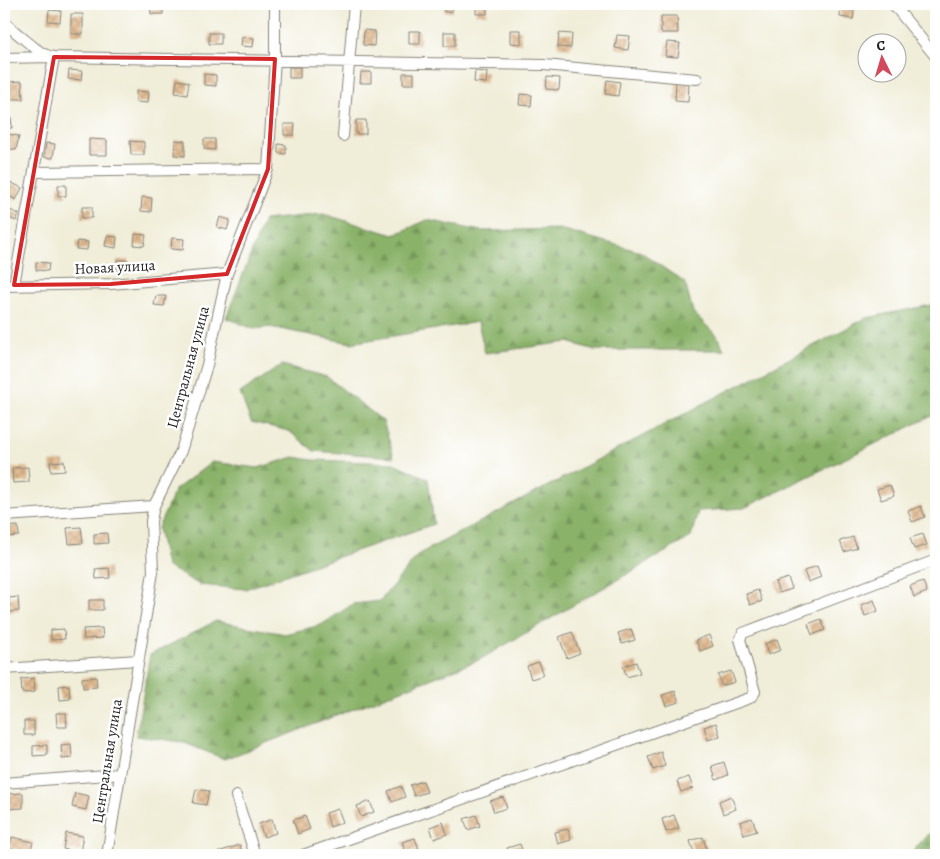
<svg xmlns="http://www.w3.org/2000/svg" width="940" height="859" font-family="Alegreya,serif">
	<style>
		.forest { fill: url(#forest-firs); stroke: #536742 }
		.building { fill: url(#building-cross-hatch) }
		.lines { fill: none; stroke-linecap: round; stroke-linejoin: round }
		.minor-casing { stroke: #86847a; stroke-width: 12 }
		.minor { stroke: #fff; stroke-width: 10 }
		.marked { fill: none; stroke: #d62828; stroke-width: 4; stroke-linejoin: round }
		.labels { text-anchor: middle; stroke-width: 5; stroke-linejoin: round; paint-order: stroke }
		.street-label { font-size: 15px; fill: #1c1c1c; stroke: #fff }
	</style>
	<defs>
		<pattern id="forest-firs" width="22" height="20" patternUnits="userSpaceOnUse" patternTransform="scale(1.25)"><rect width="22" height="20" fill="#8ab269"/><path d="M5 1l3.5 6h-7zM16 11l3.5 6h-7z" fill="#76985a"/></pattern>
		<pattern id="building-cross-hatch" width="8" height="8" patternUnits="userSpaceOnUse" patternTransform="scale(1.25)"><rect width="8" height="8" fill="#e2bb91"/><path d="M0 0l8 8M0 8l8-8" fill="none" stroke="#c1a07c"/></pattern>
	</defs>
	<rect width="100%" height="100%" fill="#fff"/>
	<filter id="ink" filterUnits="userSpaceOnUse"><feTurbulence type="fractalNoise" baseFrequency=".02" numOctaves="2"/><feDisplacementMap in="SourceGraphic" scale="10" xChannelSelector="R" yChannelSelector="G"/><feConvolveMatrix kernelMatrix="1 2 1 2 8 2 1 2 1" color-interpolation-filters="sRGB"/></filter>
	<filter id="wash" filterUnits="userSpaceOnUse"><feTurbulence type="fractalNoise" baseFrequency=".0096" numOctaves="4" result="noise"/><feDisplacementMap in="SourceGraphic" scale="20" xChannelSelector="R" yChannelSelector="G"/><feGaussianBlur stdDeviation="1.12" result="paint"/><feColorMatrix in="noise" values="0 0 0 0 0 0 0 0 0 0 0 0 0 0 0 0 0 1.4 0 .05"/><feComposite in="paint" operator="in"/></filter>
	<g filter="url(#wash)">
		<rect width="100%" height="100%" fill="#f0edd8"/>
		<!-- forest -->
		<path class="forest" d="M323,214L394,235L427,220L481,231L560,229L641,252L685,283L693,312L719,338L724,350H595L568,342L485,353L478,322L351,343L270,327L254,329L226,318L264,220Z
			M936,304V414L744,508L698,511L691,537L479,660L225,759L182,742L136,736L150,655L216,621L285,634L321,625L353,604L380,601L419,554L866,318Z
			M282,365L327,377L383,421L394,457L314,451L289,431L251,422L240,393Z
			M294,457L312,460L394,463L428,479L434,524L245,589L200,585L166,566L158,528L175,490L212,462L258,468Z
			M936,831V855H910L927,835Z"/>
		<g id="blocks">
			<!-- building -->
			<path class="building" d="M444,4H453L452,12H444Z
				M841,4L855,5L853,19L840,17Z
				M150,5H163V14H151Z
				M476,5H487V14H476Z
				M49,10L61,11L60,22L48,21Z
				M71,14H83V34H71Z
				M661,16H677L678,33H661Z
				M364,30L375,31L374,46L363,45Z
				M510,30H521V44L510,43Z
				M409,31H420V44H409Z
				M444,32H455V46H444Z
				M209,33H221V44H209Z
				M559,33L572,34L571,48L558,47Z
				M617,35L630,36L628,50L615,48Z
				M242,37L254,38L253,47L241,46Z
				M667,42L680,43L678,57L665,56Z
				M289,67H300V78H289Z
				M69,70L82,71L81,80L68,79Z
				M475,71L487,72L486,83L474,82Z
				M361,72H371V83H360Z
				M403,73H414V84H403Z
				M204,74L216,75V86L204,85Z
				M547,77L560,78L559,90L546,89Z
				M177,80L189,82L187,95L175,93Z
				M607,80L620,82L618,96L605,94Z
				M22,81L23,99H10L9,82Z
				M676,82L689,83L688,102L675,101Z
				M136,91L149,92L148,103L136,102Z
				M520,94L532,95L531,106L519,105Z
				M4,117H11L12,128H4Z
				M356,120H366V134H356Z
				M284,124H295L294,135H284Z
				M8,134L19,136L16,150L6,148Z
				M89,139L107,140V155H89Z
				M204,139H215V150L204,149Z
				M175,140L185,141V156L174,155Z
				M130,141L144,142V155H131Z
				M46,143L55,144L53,158L44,157Z
				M278,144L286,145V154L278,153Z
				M8,181L22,188L16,200L4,193Z
				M58,185H66V196H58Z
				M142,197L152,198L151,212L141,211Z
				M82,207H92V218H82Z
				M8,209L19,214L16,221L5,216Z
				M220,217L230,220L227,230L217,227Z
				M135,234L146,235L144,246L134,245Z
				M107,236L117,237L116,248L105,246Z
				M172,238L184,239L183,250L171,249Z
				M77,241L88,242L87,250L76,249Z
				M117,260H128V271H117Z
				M36,262L49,263L48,271L36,270Z
				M156,296H166L164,306L154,305Z
				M64,461L65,471L51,472L50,462Z
				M28,467L29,482L13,483L12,468Z
				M890,485L894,496L881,500L877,489Z
				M921,506L925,517L912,522L908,511Z
				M18,526L19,536L5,537L4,527Z
				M81,527L83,543L69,544L67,528Z
				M107,533L108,543L94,544V534Z
				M923,534L927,545L914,549L910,538Z
				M853,537L857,548L844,552L840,541Z
				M817,566L821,577L808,582L804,571Z
				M109,568L110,578L96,579L95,569Z
				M788,578L792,589L779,593L775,582Z
				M923,581L927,592L914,597L910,586Z
				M758,590L762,601L750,605L746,594Z
				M18,597L19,611L9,612V598Z
				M89,600H103V610H89Z
				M874,600L878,611L865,616L861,605Z
				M821,619L825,630L812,635L808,624Z
				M102,628L103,638L84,639L83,629Z
				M64,629L65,639L51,640V630Z
				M631,629L635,640L622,644L618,633Z
				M572,632L580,653L567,658L559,637Z
				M709,635L713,646L700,651L696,640Z
				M777,639L781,650L768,655L765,644Z
				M539,662L544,675L531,679L527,666Z
				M636,662L640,673L627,677L623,666Z
				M731,671L735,682L722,686L718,675Z
				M96,677L97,687L83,688L82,678Z
				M34,678L35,692L22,693L21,679Z
				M69,685L70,699L60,700L59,686Z
				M675,691L679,702L666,706L662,695Z
				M56,713H66L67,727H57Z
				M24,721H34V735H24Z
				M716,723L720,736L708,740L704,727Z
				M71,744L72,758L62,759L61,745Z
				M47,745V755L33,756V746Z
				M661,752L665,766L653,770L648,757Z
				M724,762L728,775L716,780L712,766Z
				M689,777L693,788L681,792L677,781Z
				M423,781L427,792L414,796L410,785Z
				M401,786L405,797L392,802L388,791Z
				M196,789L209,791L206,805L193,803Z
				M23,793V808L7,809L6,794Z
				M75,793L89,796L86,810L72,807Z
				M731,796L736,809L723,814L719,801Z
				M503,797L507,808L494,812L490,801Z
				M370,801L374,812L361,817L357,806Z
				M338,809L343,822L330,827L326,813Z
				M476,815L480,826L468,830L464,819Z
				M674,815L679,828L666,832L662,819Z
				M305,816L310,829L298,834L293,820Z
				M752,818L757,831L744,835L740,822Z
				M272,819L276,833L264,837L259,824Z
				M443,822L447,834L434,839L430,827Z
				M568,829L571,840L558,844L555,832Z
				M66,833L83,836L80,852L63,849Z
				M12,837L33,842L30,853L9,848Z
				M703,837L707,850L695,855L690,841Z
				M415,838L419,849L406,853L402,842Z
				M520,844L524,855H510L507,848Z
				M240,845L243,855H220L218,852Z"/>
		</g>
	</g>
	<g filter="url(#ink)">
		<use href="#blocks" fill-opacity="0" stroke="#86847a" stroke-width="1"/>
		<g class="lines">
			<defs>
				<path id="minor" d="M893,4L936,57
					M4,21C6,25 37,50 42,53C45,55 50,56 54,57
					M4,58L51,57
					M343,136L354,4
					M36,172L268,169
					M14,285L54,57L544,65L697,79
					M4,286L111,284L227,274
					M4,516L154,506
					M4,669L138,660
					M4,783L119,774
					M236,796L255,855
					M107,855L153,572L151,521L154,506L181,451L207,365L227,274L268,169L275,59V4
					M303,855L750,698L755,692L740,639L743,633L936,560"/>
			</defs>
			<!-- minor casing -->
			<use href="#minor" class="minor-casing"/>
			<!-- minor -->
			<use href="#minor" class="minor"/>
		</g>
	</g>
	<!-- marked area -->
	<path class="marked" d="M54,57L275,59L268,169L227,274L111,284L14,285Z"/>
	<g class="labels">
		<!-- street labels -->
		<g class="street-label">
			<text transform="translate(115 267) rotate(-3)" y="5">Новая улица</text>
			<text transform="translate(188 367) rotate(-75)" y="5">Центральная улица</text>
			<text transform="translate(107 761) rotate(-81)" y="5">Центральная улица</text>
		</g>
	</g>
	<!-- margin -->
	<rect width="940" height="859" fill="none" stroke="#fff" stroke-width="20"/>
	<!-- north arrow -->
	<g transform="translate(882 58) rotate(355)"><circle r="24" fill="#ffffff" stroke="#a4a4a4"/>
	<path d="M0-4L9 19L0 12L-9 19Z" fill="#d1495b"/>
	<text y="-8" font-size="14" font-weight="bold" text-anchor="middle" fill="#1c1c1c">С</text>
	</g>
</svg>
